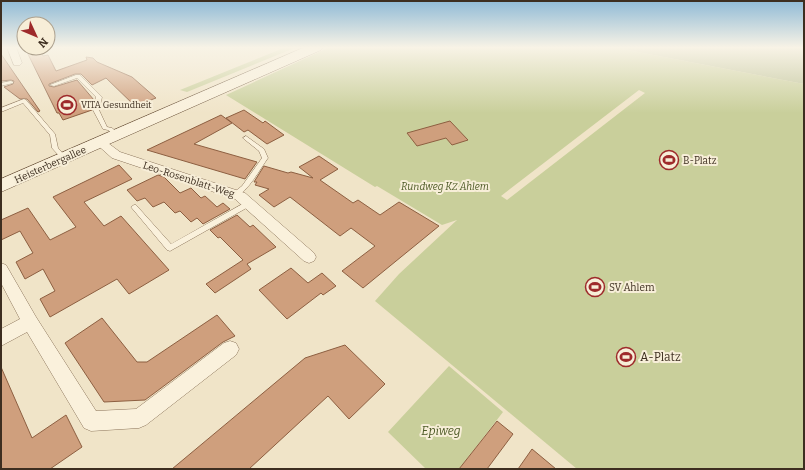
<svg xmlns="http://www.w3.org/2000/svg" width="805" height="470" font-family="Bitter,serif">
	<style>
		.green { fill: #c9cf9b; fill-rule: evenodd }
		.cemetery { fill: #bfc49a }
		.building { fill: #cf9f7d; stroke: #8d5f41 }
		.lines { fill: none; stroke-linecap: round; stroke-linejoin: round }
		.service-casing { stroke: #8d765c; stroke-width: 1 }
		.minor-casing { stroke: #8d765c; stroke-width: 1 }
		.secondary-casing { stroke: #6f573f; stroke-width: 1 }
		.service { fill: #faf1dc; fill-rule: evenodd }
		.minor { fill: #faf1dc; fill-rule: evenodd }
		.secondary { fill: #faf1dc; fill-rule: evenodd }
		.labels { text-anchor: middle; stroke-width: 4; stroke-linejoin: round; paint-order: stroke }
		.far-poi-label { font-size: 9px; fill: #3d2e20; stroke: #f7eed8; text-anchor: start }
		.poi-label { font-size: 10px; fill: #3d2e20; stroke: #f7eed8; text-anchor: start }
		.street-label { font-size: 10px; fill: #3d2e20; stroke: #f7eed8 }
		.park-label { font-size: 10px; font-style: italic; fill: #4d5a26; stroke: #f7eed8 }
		.near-poi-label { font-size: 12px; fill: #3d2e20; stroke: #f7eed8; text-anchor: start }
		.near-park-label { font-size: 12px; font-style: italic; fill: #4d5a26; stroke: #f7eed8 }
	</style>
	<rect width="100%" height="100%" fill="#f0e4c8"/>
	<!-- green -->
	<path class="green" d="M286,47H297L187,92L180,90Z
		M330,47H612L804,84V469H577L375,301L399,274L457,220L442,225L377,186L375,187L226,95ZM639,90L645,93L507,200L501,196Z
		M449,366L503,412L459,469H426L388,432Z"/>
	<!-- cemetery -->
	<path class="cemetery" d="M612,47H804V84Z"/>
	<!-- building -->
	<path class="building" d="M25,48H39L43,56L48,55L56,71L87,60L86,57L93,58L97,62L132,77L156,98L135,106L106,78L92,85L81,74H75L49,84V86L54,87L77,80L94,100L92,110L63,120L59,113H57Z
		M1,54L40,111L38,112L27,99H20L4,87L13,84L14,81L11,80L1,81Z
		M244,110L263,123L265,121L284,135L267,144L248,130L244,132L226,118Z
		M221,115L232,123L194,144L257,162L245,179L147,150Z
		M450,121L468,140L452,145L446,138L417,146L407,133Z
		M319,156L338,169L320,180L353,203L358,200L380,215L399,202L439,226L363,288L342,271L375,246L351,228L340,236L290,197L274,207L259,195L269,189L255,185L257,182H254L264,166L288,173L291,172L313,178L299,167Z
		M119,165L132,179L84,202L104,226L121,216L169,270L129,294L117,279L50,317L40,299L55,291L43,269L25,279L16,262L33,253L20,231L1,240V220L28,208L50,240L76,227L53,197Z
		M158,175L164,177L180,193L191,188L201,198L205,196L217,207L223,203L230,209L203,224L197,218L191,222L180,211L175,213L164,202L153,207L145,198L137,201L127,190Z
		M237,215L250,227L253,225L276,247L247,264L251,269L215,293L206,284L243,260L220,237L218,238L210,230Z
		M291,268L308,283L322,273L336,286L323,295L321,293L287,319L259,290Z
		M217,315L235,336L223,342L145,400L104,402L65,343L102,318L137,362H147Z
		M345,345L385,384L349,419L328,396L249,469H172L305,358Z
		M1,367L32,438L66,415L82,447L50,469H1Z
		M497,421L513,434L487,469H459Z
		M532,449L556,469H518Z"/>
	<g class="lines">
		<defs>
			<path id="service" d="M76,75H80L102,97L99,110L107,127L112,128L119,134V136H115L108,130L103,129L93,110L96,97L77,78L54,86L50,85Z
				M11,81L13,82V83L1,86V83Z
				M24,99L26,100L55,134L58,148L66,157V159H62L52,148L50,135L23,103L1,112V108Z
				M246,136L264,149L268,158C260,169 248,192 235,197L232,195L233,193L242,186L262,158L259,151L244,139L243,138Z
				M246,202H250L251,204L250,206L170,251L167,250L131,207L134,205H136L171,244Z"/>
			<path id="minor" d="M7,47H16L22,63L20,65H14Z
				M100,139L104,140L120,152L245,193L314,253L316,257L314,261L309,263L304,261L235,199L112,158L94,142L96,140Z
				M1,263L6,265L36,317L96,411L136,409L224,343L230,341L236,343L239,349L236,355L146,425L139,428L91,431L84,428L27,332L1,346V329L20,319L1,283Z"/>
			<path id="secondary" d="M305,47H323L321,50L1,192V179Z"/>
		</defs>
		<!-- service casing -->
		<use href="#service" class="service-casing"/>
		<!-- minor casing -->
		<use href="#minor" class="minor-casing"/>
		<!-- secondary casing -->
		<use href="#secondary" class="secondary-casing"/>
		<!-- service -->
		<use href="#service" class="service"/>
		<!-- minor -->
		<use href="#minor" class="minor"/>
		<!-- secondary -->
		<use href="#secondary" class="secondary"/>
	</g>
	<!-- sky -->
	<linearGradient id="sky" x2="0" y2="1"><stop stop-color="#8fbad6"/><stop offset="0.42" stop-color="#f8f3e6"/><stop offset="1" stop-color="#f8f3e6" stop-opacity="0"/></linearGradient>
	<rect width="805" height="113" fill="url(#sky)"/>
	<!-- icons -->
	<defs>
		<symbol id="stadium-ring" viewBox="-11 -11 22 22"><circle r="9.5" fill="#f7eed8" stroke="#9e2a2b" stroke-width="1.5"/><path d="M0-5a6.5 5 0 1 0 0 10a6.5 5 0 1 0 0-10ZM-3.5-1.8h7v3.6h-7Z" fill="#9e2a2b"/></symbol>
	</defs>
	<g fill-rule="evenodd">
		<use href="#stadium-ring" x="56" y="94" width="22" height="22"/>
		<use href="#stadium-ring" x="658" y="149" width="22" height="22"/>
		<use href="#stadium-ring" x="584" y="276" width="22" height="22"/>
		<use href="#stadium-ring" x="615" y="346" width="22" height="22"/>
	</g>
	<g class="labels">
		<!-- far-poi labels -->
		<g class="far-poi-label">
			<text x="81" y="108">VITA Gesundheit</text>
		</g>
		<!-- poi labels -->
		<g class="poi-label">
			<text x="683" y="164">B-Platz</text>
			<text x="609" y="291">SV Ahlem</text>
		</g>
		<!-- street labels -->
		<g class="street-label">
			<text transform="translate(50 164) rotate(-24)" y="4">Heisterbergallee</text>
			<text transform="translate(189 179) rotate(18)" y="4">Leo-Rosenblatt-Weg</text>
		</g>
		<!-- park labels -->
		<g class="park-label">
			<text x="445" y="190">Rundweg KZ Ahlem</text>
		</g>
		<!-- near-poi labels -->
		<g class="near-poi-label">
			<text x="640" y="361">A-Platz</text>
		</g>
		<!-- near-park labels -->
		<g class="near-park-label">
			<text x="441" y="435">Epiweg</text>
		</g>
	</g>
	<!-- border -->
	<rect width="805" height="470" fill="none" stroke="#3d2e20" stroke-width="4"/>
	<!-- north arrow -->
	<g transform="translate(36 36) rotate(134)"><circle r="19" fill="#f7eed8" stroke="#ada18e"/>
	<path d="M0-3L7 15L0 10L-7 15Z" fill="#9e2a2b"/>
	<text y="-6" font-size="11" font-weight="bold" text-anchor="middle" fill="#3d2e20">N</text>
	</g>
</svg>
